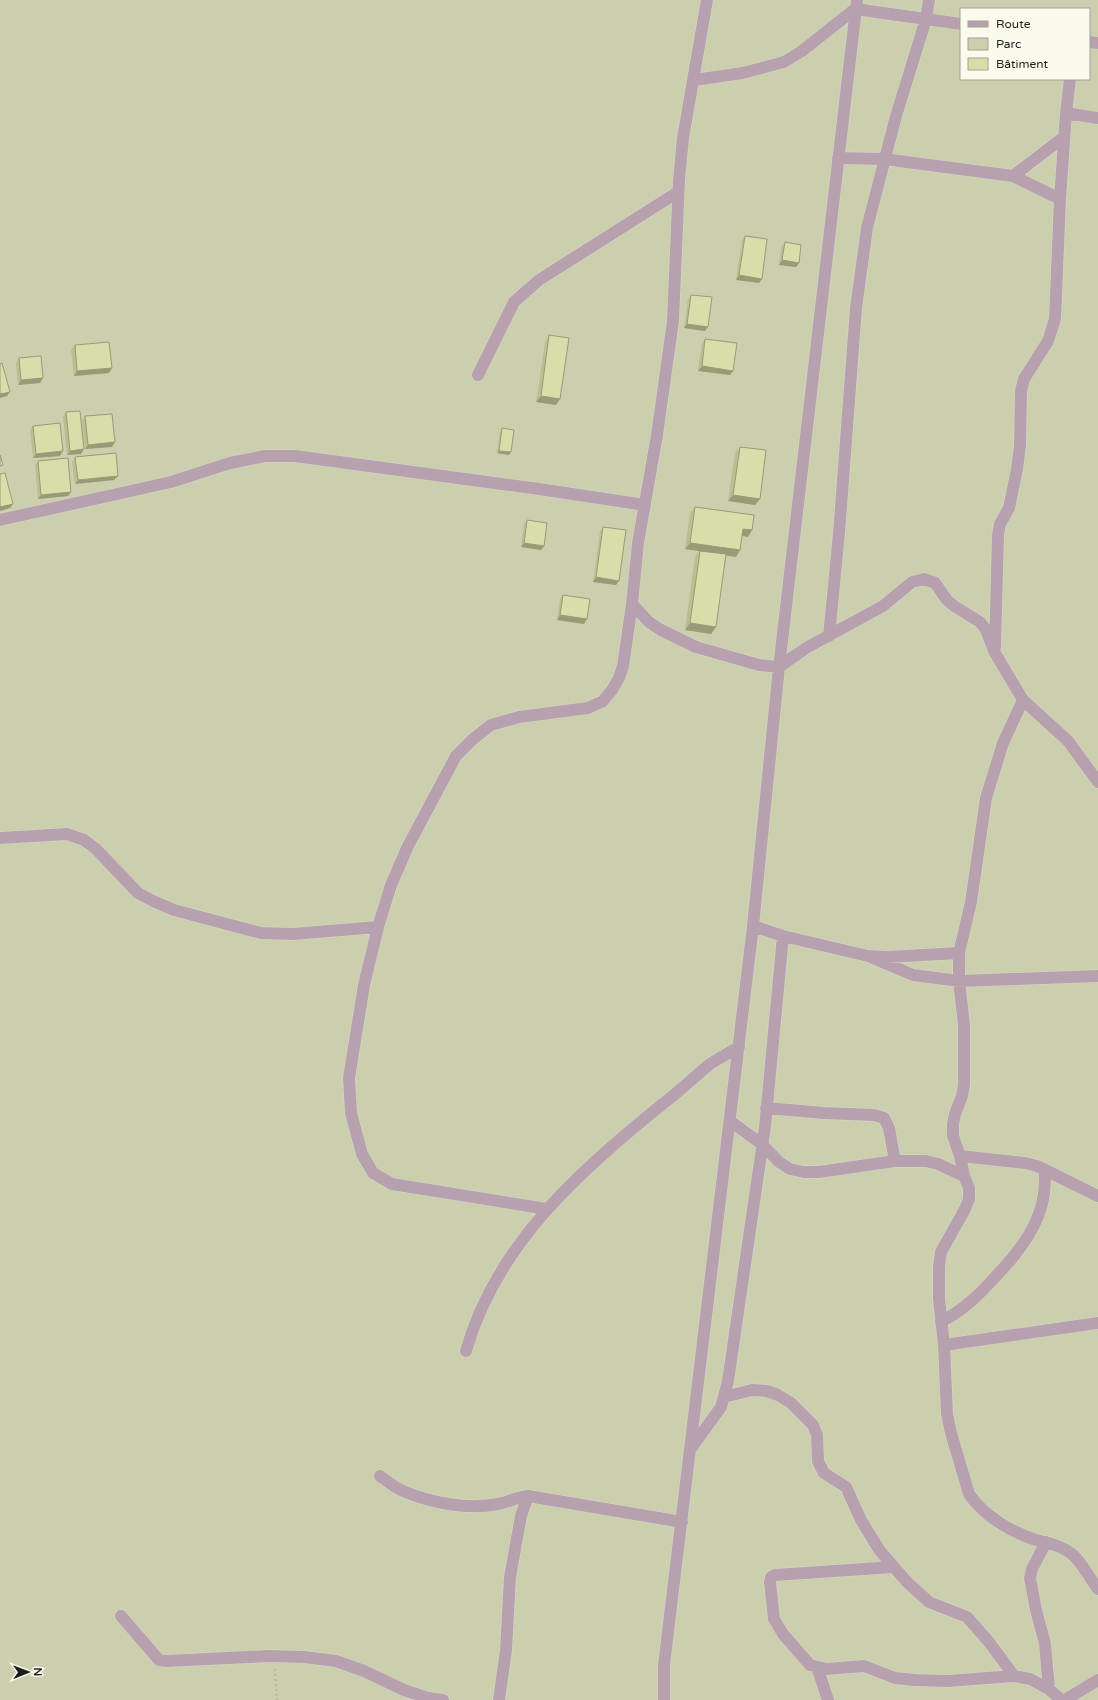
<svg xmlns="http://www.w3.org/2000/svg" width="1098" height="1700" font-family="'Varela Round',sans-serif">
	<style>
		.green { fill: #cccfae; fill-rule: evenodd }
		.lines { fill: none; stroke-linecap: round; stroke-linejoin: round }
		.minor-casing { stroke: #d7d7cb; stroke-width: 13 }
		.path { stroke: #b7b8ad; stroke-width: 2.5; stroke-dasharray: 2 3; stroke-linecap: butt }
		.minor { stroke: #b7a1ae; stroke-width: 12 }
		.wall { fill: #bbbe91 }
		.shaded-wall { fill: #989b76 }
		.building { fill: #d9dda9; stroke: #989b76 }
	</style>
	<rect width="100%" height="100%" fill="#fafbed"/>
	<!-- green -->
	<path class="green" d="M0,0H1098V1700H0ZM961,9H1089V79H961Z"/>
	<g class="lines">
		<defs>
			<path id="minor" d="M1089,42L1098,43
				M694,80L743,73L784,62L802,51L855,9L961,24
				M1066,113L1098,118
				M838,158L884,159L1013,176L1060,199
				M1013,176L1064,137
				M478,375L514,302L539,280L678,192
				M0,520L171,482L230,463L265,456H295L539,489L645,505
				M632,604L649,622L661,630L696,647L759,665L779,667L806,648L883,606L912,582L924,579L935,583L947,600L954,606L980,622L986,630L995,653L1023,700L1068,741L1098,782
				M829,636L839,533L856,308L867,228L896,116L926,19L929,0
				M995,647L998,535L1000,524L1009,508L1017,469L1020,446L1021,391L1024,379L1048,341L1055,319L1060,199L1066,113L1070,79
				M1023,700L1003,743L986,798L971,902L959,953V981L964,1025V1085L962,1096L955,1114L953,1124V1136L960,1156L964,1176L969,1188V1199L965,1209L941,1252L939,1266V1299L944,1345L947,1414L951,1433L969,1494C984,1516 1011,1532 1036,1540C1048,1543 1063,1546 1073,1555C1083,1564 1090,1579 1098,1589
				M0,838L67,834L84,840L96,849L138,893L153,901L174,910L261,933L293,934L378,927
				M753,926L783,936L868,956L887,957L959,953
				M868,956L913,975L959,981L1098,976
				M766,1108L824,1113L874,1115L884,1118L889,1128L895,1161
				M730,1121L763,1145L779,1162L790,1169L804,1172H819L895,1161H926L938,1164L964,1176
				M960,1156L1025,1163L1037,1166L1098,1196
				M547,1209L392,1184L373,1173L362,1154L351,1113L349,1078L364,985L378,927L391,885L408,846L456,756L473,739L491,725L519,717L588,708L603,701L612,690L619,678L623,666L632,604L638,543L657,435L673,321L679,180L683,138L707,0
				M941,1322C966,1308 978,1296 997,1275C1025,1246 1050,1211 1044,1169
				M944,1345L1098,1323
				M466,1351C496,1245 580,1170 664,1103C680,1091 694,1077 710,1064C719,1058 729,1053 739,1047
				M724,1397L752,1390L767,1391L778,1395L791,1403L813,1425L817,1435L818,1461L824,1473L846,1487L861,1520L880,1551L907,1582L929,1602L967,1617L989,1642L1014,1676
				M690,1450L721,1407L728,1381L765,1127L783,936
				M380,1476C387,1481 395,1488 403,1491C431,1503 468,1510 498,1504C508,1502 517,1497 528,1496L682,1522
				M1046,1542L1032,1569L1030,1578L1036,1610L1045,1644L1049,1689
				M894,1567L775,1575L771,1577L770,1582L774,1619L783,1634L810,1665L827,1669L864,1666L895,1678L914,1680L948,1681L1014,1676L1030,1679L1049,1689L1061,1700
				M121,1616L159,1660L166,1661L269,1656L304,1657L336,1661L364,1671L404,1690L428,1698L443,1700
				M817,1667L828,1700
				M499,1700L506,1650L510,1577L521,1516L528,1496
				M664,1700V1665L753,926L779,667L857,0
				M1065,1700L1098,1680"/>
		</defs>
		<!-- minor casing -->
		<use href="#minor" class="minor-casing"/>
		<!-- path -->
		<path class="path" d="M275,1669L277,1700"/>
		<!-- minor -->
		<use href="#minor" class="minor"/>
	</g>
	<!-- wall -->
	<path class="wall" d="M745,236L759,283L736,280L742,240Z
		M785,242L799,263L796,267L779,265L781,247Z
		M691,295L708,327L705,331L684,328L688,299Z
		M549,335L556,405L536,402L545,342Z
		M705,339L733,371L730,375L698,371L702,343Z
		M75,345L109,373L74,376L71,350Z
		M19,358L43,378L40,383L18,385L16,363Z
		M66,412L81,454L67,455L63,417Z
		M85,416L112,447L85,449L82,421Z
		M33,426L60,456L33,458L30,430Z
		M502,428L511,452L509,455L497,453L500,431Z
		M740,447L760,499L755,505L728,501L735,453Z
		M75,457L118,476L114,480L75,484L72,462Z
		M38,461L71,492L68,496L38,499L35,465Z
		M695,507L752,530L748,537L742,536L740,550L736,557L726,555L716,627L711,634L685,630L695,557L699,551L685,549L690,513Z
		M527,520L544,546L541,550L521,547L524,524Z
		M603,527L616,585L593,582L600,531Z
		M563,595L584,624L557,620L560,599Z"/>
	<!-- shaded-wall -->
	<path class="shaded-wall" d="M782,260L799,263L796,267L779,265Z
		M739,275L762,279L759,283L736,280Z
		M687,324L708,327L705,331L684,328Z
		M702,366L733,371L730,375L698,371Z
		M112,368L109,373L74,376L77,371Z
		M43,378L40,383L18,385L21,380Z
		M10,392L7,396L0,398V394Z
		M541,396L560,399L556,405L536,402Z
		M115,442L112,447L85,449L88,445Z
		M84,449L81,454L67,455L70,451Z
		M63,451L60,456L33,458L36,454Z
		M499,451L511,452L509,455L497,453Z
		M118,476L114,480L75,484L78,480Z
		M71,492L68,496L38,499L41,495Z
		M733,495L760,499L755,505L728,501Z
		M13,504L10,508L0,511V507Z
		M743,529L752,530L748,537L739,535Z
		M524,543L544,546L541,550L521,547Z
		M690,543L740,550L736,557L685,549Z
		M596,577L619,581L616,585L593,582Z
		M560,615L587,619L584,624L557,620Z
		M690,623L716,627L711,634L685,630Z"/>
	<!-- building -->
	<path class="building" d="M745,236L767,239L762,279L739,275Z
		M785,242L801,245L799,263L782,260Z
		M691,295L712,297L708,327L687,324Z
		M549,335L569,338L560,399L541,396Z
		M705,339L737,343L733,371L702,366Z
		M109,342L112,368L77,371L75,345Z
		M41,356L43,378L21,380L19,358Z
		M2,363L10,392L0,394V364Z
		M80,411L84,449L70,451L66,412Z
		M112,414L115,442L88,445L85,416Z
		M60,423L63,451L36,454L33,426Z
		M502,428L514,430L511,452L499,451Z
		M740,447L766,450L760,499L733,495Z
		M116,453L118,476L78,480L75,457Z
		M0,455L3,465L0,466Z
		M68,458L71,492L41,495L38,461Z
		M5,473L13,504L0,507V474Z
		M695,507L754,515L752,530L743,529L740,550L690,543Z
		M527,520L547,523L544,546L524,543Z
		M603,527L626,530L619,581L596,577Z
		M700,551L726,554L716,627L690,623Z
		M563,595L590,599L587,619L560,615Z"/>
	<!-- legend -->
	<rect x="960" y="8" width="130" height="72" fill="#fafbed" stroke="#a2a298"/>
	<rect x="968" y="21" width="20" height="6" fill="#b7a1ae" stroke="#a2a298"/>
	<text x="996" y="28" font-size="12" fill="#1d1d18">Route</text>
	<rect x="968" y="38" width="20" height="12" fill="#cccfae" stroke="#a2a298"/>
	<text x="996" y="48" font-size="12" fill="#1d1d18">Parc</text>
	<rect x="968" y="58" width="20" height="12" fill="#d9dda9" stroke="#a2a298"/>
	<text x="996" y="68" font-size="12" fill="#1d1d18">Bâtiment</text>
	<!-- north arrow -->
	<g transform="translate(28 1672) rotate(89)" stroke="#fafbed" stroke-width="3" paint-order="stroke">
	<path d="M0-3L7 15L0 10L-7 15Z" fill="#1d1d18"/>
	<text y="-6" font-size="11" font-weight="bold" text-anchor="middle" fill="#1d1d18">N</text>
	</g>
</svg>
